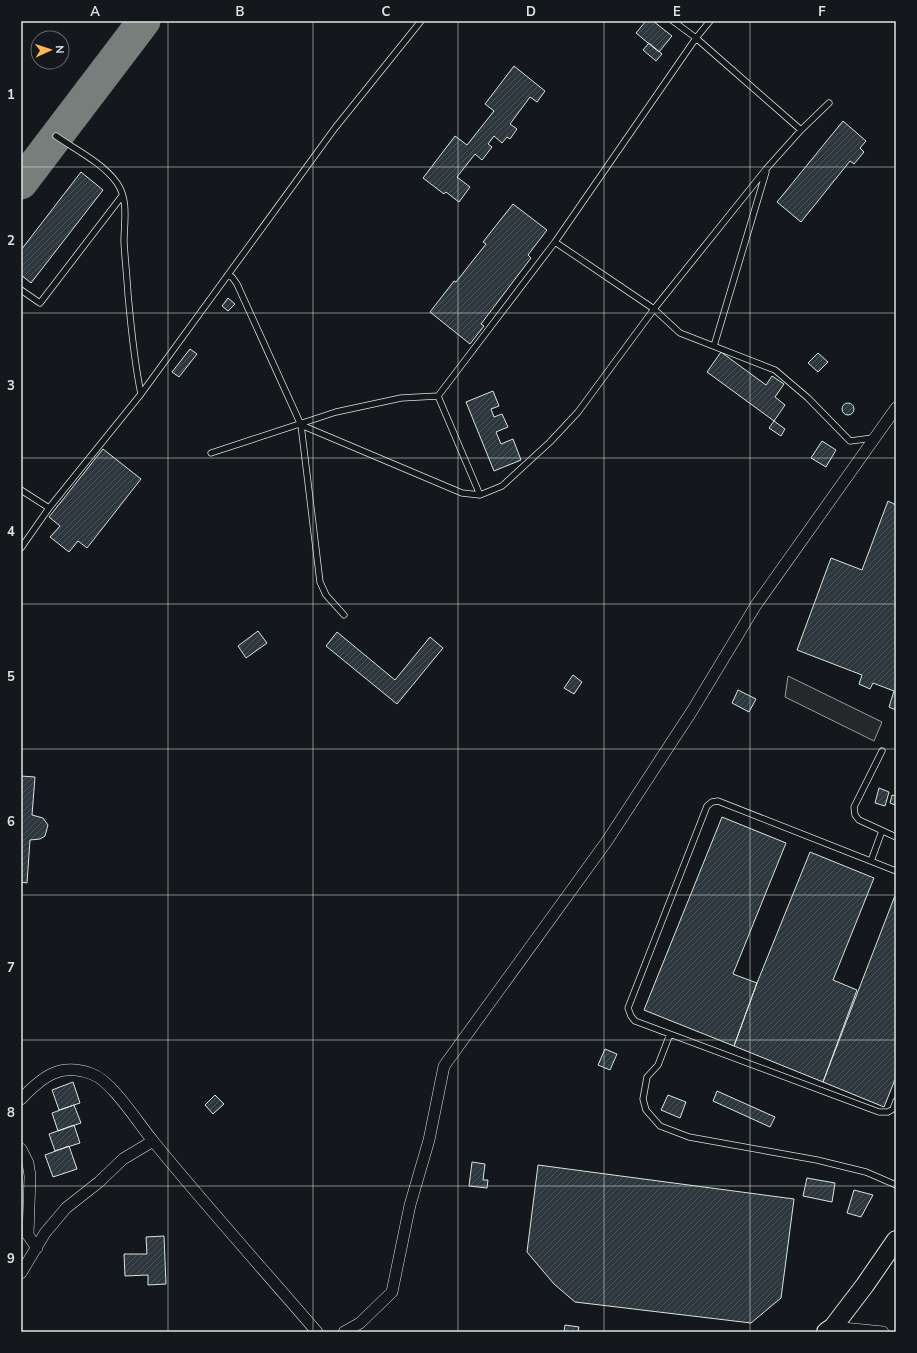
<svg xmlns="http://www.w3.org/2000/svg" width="917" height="1353" font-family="'Nunito Sans',sans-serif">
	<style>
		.parking { fill: #24282b; stroke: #939e99 }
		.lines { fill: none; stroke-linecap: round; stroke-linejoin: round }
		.taxiway { stroke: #767f7c; stroke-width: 33 }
		.building { fill: url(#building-hatch); stroke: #d8e6dc }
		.lane-casing { stroke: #d8e6dc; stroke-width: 7 }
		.street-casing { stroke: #d8e6dc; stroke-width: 12 }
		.primary-casing { stroke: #d8e6dc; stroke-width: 20 }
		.lane { stroke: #14181c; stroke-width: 5.5 }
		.street { stroke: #14181c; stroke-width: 11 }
		.primary { stroke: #14181c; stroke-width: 18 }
		.grid { fill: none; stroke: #d8e6dc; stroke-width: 1; stroke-opacity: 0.55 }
		.neatline { fill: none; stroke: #d8e6dc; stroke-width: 1.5 }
		.grid-label { font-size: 13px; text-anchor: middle; font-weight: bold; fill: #d8e6dc }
	</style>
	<defs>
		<pattern id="building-hatch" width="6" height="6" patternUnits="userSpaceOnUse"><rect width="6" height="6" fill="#2c363c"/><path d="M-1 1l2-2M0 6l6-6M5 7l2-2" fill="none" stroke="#4a5358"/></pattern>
	</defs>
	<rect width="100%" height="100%" fill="#14181c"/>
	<!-- parking -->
	<path class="parking" d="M788,676L882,722L874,741L785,697Z"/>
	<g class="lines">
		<!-- taxiway -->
		<path class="taxiway" d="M21,183L144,21"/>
	</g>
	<!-- building -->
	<path class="building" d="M646,21H653L672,36L659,52L636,33Z
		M649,43L662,54L656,61L643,50Z
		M514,66L545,91L537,102L530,97L510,124L517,129L510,139L507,137L502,143L494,136L488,144L492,147L482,160L475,154L457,177L470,187L459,202L446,192L444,194L423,178L455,136L467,145L494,111L485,104Z
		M843,121L866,141L860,148L864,152L854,164L850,161L801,222L777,202Z
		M81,172L103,190L31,283L21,275V250Z
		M513,204L547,230L528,255L531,258L481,324L484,326L470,344L430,312L454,281L456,282L486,244L483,242Z
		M228,298L235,304L228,311L222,306Z
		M190,349L197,354L179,377L172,372Z
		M721,352L766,385L772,376L784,384L775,397L785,405L774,421L707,372Z
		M818,353L828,362L818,372L808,363Z
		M493,391L499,406L491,409L494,417L502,414L508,427L496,432L501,444L513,439L521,460L494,471L466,402Z
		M842 409a6 6 0 1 1 12 0a6 6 0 1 1-12 0Z
		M774,421L785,429L781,436L769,428Z
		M822,441L836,450L826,467L811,458Z
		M103,449L141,479L87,548L78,541L69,552L50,537L60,526L49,517Z
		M888,501L896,505V710L889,707L894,691L873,683L870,689L859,684L862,675L797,650L831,558L862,570Z
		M258,631L267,643L246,658L238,646Z
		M337,632L395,680L430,637L443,648L397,704L326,646Z
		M573,675L582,682L574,694L564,688Z
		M738,690L756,699L749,712L732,703Z
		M21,776L35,777L32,815L43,818L48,825L45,836L40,839L30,840L27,883L21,882Z
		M879,788L889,792L885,806L875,803Z
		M892,795L896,796L895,805L890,803Z
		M722,817L786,843L733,974L757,983L734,1046L644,1010Z
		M810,852L874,878L833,980L857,990L823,1082L734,1046L757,983Z
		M896,893V1077L884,1107L823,1082Z
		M605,1049L617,1054L610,1070L598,1065Z
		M73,1082L80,1103L59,1110L52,1090Z
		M717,1091L775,1117L770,1127L713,1101Z
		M215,1095L224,1104L213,1114L205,1105Z
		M668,1095L686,1102L680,1118L661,1110Z
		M74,1105L81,1123L58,1131L52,1113Z
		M74,1125L80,1143L55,1151L49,1134Z
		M69,1146L77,1169L53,1177L45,1155Z
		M472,1162L485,1164L483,1180H488L487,1188L469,1186Z
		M538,1165L794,1199L781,1298L751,1323L575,1302L554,1284L527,1252Z
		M807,1178L835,1183L832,1202L803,1196Z
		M854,1190L873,1195L861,1217L847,1213Z
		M164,1236L166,1284L148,1285V1275L125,1276L124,1254H147L146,1237Z
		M565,1325L579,1327L578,1332H564Z"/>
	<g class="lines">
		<defs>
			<path id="lane" d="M673,21L696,38L801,130
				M56,136C76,150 103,163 117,183C129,200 124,223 124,242C125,259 127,277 128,294C131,327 134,361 141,394
				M555,242L654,309L680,333L775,370L808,398L850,441L873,438
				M227,276L232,277L237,284L301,425L320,582L326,595L344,615
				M21,290L40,303L122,196
				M714,346L766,172
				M438,396L480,495
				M301,425L462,493L480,495L502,486L550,442L578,412L654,309L767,168L801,130L829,103
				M211,453L336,412L401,398L438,396L555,242L696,38L710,21
				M21,490L49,508
				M21,548L49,508L141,394L335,128L421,21
				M882,751L854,807L855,815L859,820L896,837
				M871,861L882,831
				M896,871L718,801L712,802L707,806L628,1008L631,1016L635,1021L879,1112H888L893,1109L896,1101
				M670,1034L658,1065L647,1077L643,1099L646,1110L660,1126L689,1137L817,1160L866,1172L896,1185"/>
			<path id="street" d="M21,1099C42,1077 60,1062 92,1074C112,1081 138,1123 153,1141C206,1206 262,1268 317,1332
				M21,1149L28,1163L30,1176L28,1235L37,1248
				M21,1273L45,1233L66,1208L99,1182L123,1159L153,1141
				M833,1327L883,1332
				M344,1332L360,1323L392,1292L410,1205L429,1140L444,1066L607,841L692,711L756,605L896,408"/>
			<path id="primary" d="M826,1332L833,1327L865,1285L896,1240"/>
		</defs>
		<!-- lane casing -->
		<use href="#lane" class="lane-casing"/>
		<!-- street casing -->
		<use href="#street" class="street-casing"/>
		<!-- primary casing -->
		<use href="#primary" class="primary-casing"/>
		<!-- lane -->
		<use href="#lane" class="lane"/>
		<!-- street -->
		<use href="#street" class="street"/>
		<!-- primary -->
		<use href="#primary" class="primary"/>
	</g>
	<!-- grid -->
	<path class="grid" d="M168,21V1332M313,21V1332M458,21V1332M604,21V1332M750,21V1332M21,167H896M21,313H896M21,458H896M21,604H896M21,749H896M21,895H896M21,1040H896M21,1186H896"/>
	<!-- border -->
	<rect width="917" height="1353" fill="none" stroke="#14181c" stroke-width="44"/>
	<!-- north arrow -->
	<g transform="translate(50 50) rotate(87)"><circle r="19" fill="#14181c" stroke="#626a69"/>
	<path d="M0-3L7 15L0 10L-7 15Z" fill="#ffb74d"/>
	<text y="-6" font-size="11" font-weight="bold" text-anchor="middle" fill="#d8e6dc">N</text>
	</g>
	<rect x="22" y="22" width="873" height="1309" class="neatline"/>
	<g class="grid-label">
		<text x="95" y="16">A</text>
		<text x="240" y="16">B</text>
		<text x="386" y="16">C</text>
		<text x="531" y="16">D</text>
		<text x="677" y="16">E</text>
		<text x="822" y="16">F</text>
		<text x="11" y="99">1</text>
		<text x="11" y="245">2</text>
		<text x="11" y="390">3</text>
		<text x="11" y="536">4</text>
		<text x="11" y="681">5</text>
		<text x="11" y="826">6</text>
		<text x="11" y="972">7</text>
		<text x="11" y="1117">8</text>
		<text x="11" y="1263">9</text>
	</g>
</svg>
